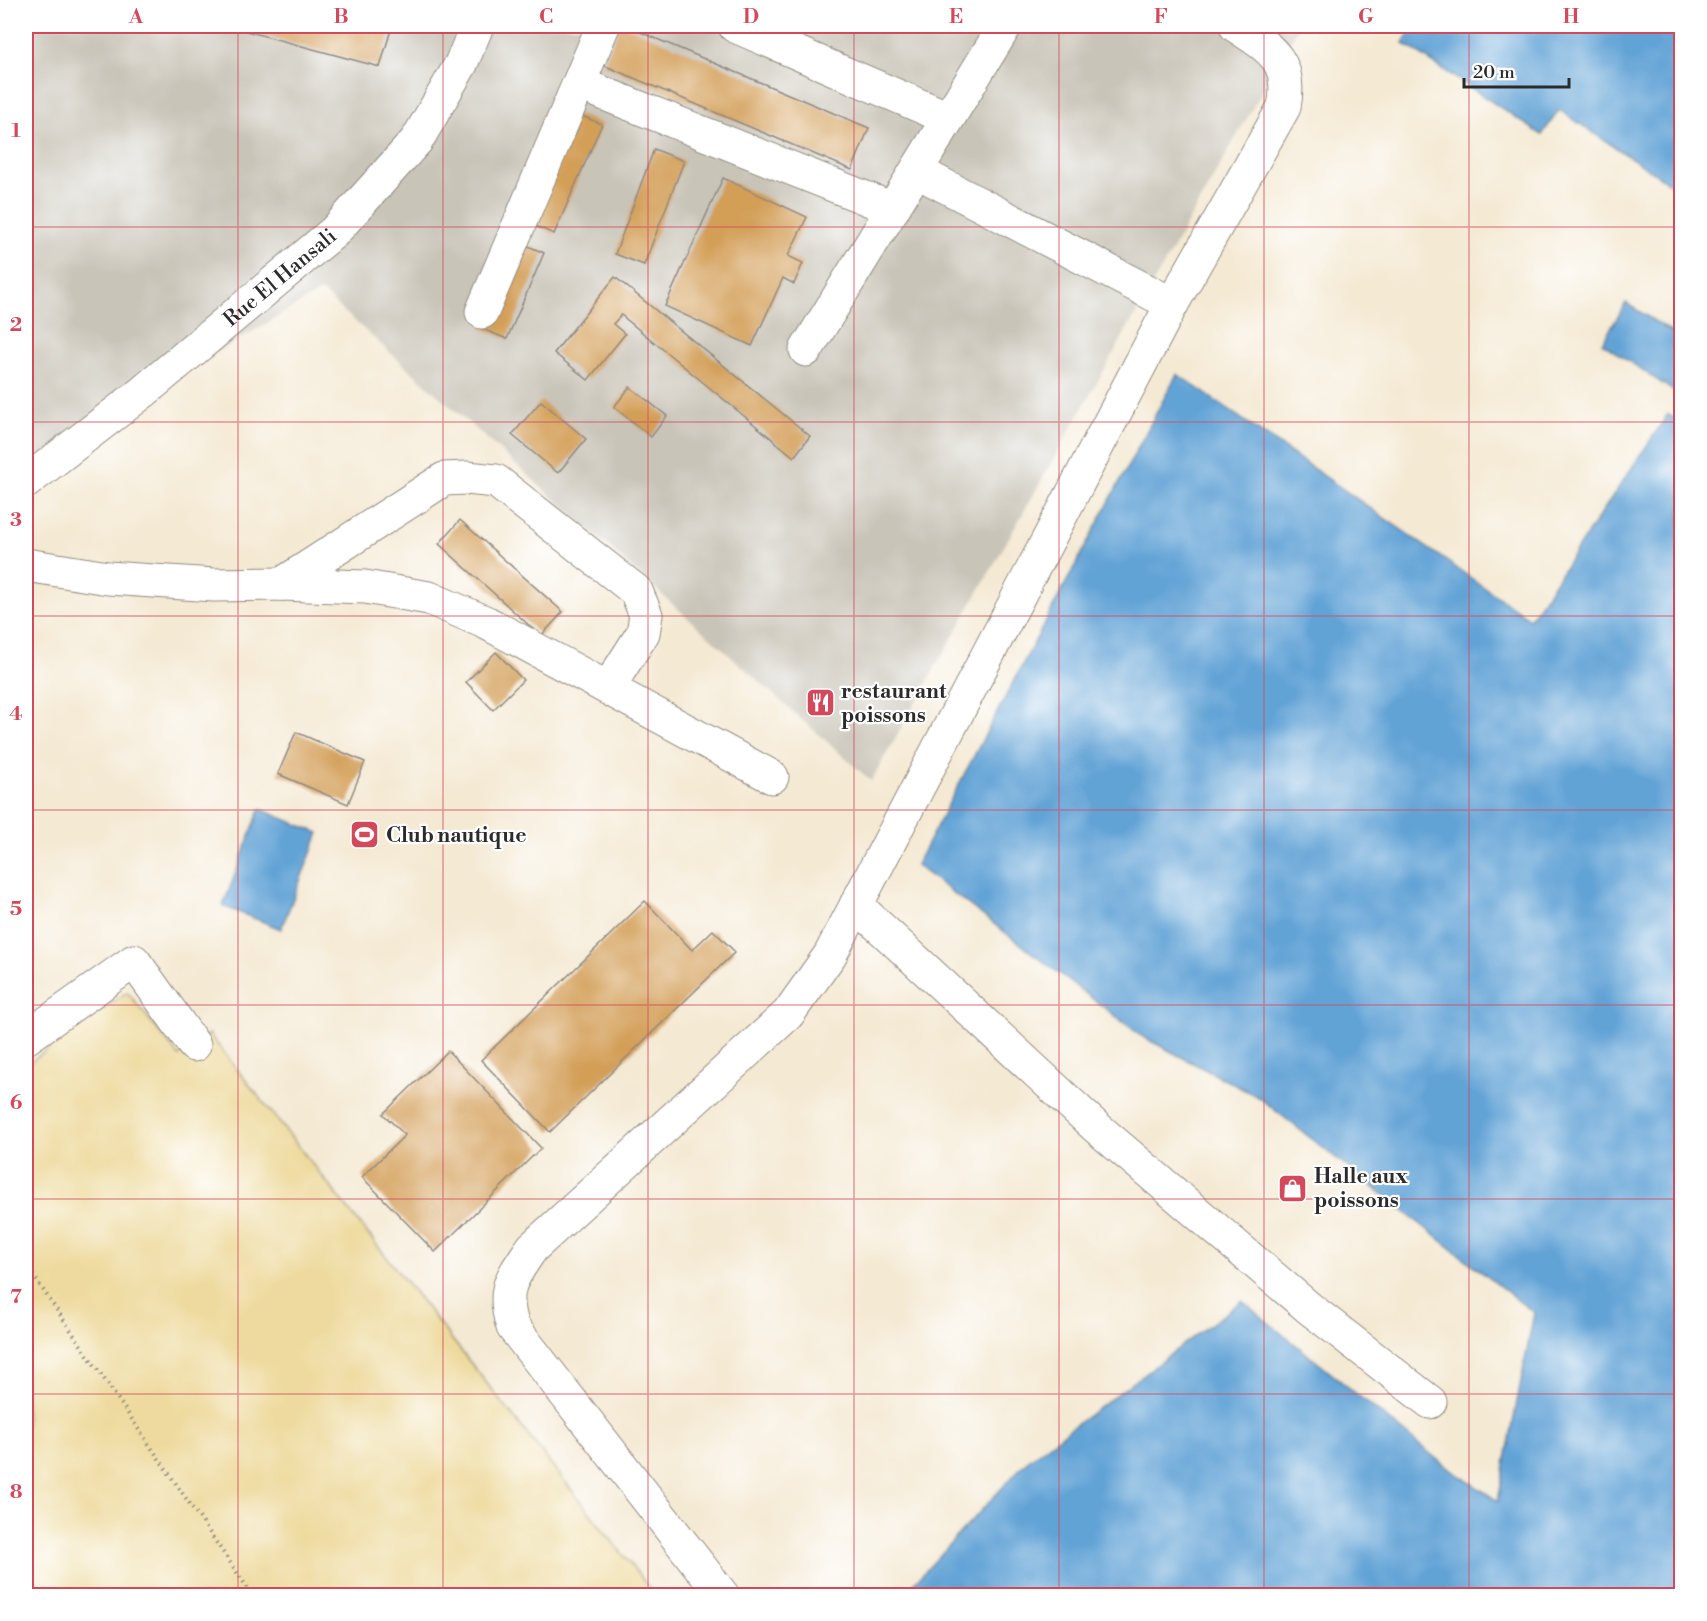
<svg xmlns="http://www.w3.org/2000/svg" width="1707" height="1621" font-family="'Libre Bodoni',serif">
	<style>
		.industrial { fill: #c9c4b8 }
		.sand { fill: #eeda9e; stroke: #8c8264; stroke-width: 1.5 }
		.water { fill: #62a3d6; stroke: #466780; stroke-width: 1.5 }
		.building { fill: #d39e57 }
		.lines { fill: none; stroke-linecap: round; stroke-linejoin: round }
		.minor-casing { stroke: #908a7f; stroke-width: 35 }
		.path { stroke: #908a7f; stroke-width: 4; stroke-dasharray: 1.5 4.5; stroke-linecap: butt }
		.minor { stroke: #fff; stroke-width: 33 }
		.grid { fill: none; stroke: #d1495b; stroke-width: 1.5; stroke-opacity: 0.55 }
		.labels { text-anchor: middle; stroke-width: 4.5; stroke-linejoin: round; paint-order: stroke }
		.street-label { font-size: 21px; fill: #2b2b2b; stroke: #fff }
		.poi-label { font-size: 21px; font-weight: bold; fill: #2b2b2b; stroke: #fff; text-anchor: start }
		.neatline { fill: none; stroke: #d1495b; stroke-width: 2 }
		.grid-label { font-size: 20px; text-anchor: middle; font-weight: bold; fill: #d1495b }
	</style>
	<rect width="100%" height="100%" fill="#fff"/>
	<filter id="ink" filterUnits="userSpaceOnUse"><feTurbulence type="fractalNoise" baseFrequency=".0167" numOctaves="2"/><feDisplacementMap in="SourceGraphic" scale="12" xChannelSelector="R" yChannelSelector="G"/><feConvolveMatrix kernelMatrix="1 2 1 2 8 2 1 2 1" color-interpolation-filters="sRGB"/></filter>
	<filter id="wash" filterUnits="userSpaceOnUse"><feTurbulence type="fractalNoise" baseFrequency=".008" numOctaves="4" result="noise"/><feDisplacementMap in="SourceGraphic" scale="24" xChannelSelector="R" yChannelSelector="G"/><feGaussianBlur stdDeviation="1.35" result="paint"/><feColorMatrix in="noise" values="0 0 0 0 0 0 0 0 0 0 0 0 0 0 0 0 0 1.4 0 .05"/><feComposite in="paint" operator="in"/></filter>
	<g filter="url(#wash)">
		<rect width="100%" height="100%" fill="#f4e9d3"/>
		<!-- industrial -->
		<path class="industrial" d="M26,26H1299L871,781L321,291L26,465Z"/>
		<!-- sand -->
		<path class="sand" d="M127,992L179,1056L209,1034L655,1595H26V1065Z"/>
		<!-- water -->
		<path class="water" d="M1413,26H1681V191L1559,110L1542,135L1403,43Z
			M1626,303L1681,338V396L1602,343Z
			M1177,374L1530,619L1668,414L1681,423V1595H903L1026,1462L1242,1301L1448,1468L1498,1501L1534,1313L1258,1097L1143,1037L916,865Z
			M260,809L319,833L281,929L223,906Z"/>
		<g id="blocks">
			<!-- building -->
			<path class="building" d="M248,26H392L380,67L246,31Z
				M620,26H626L869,128L852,170L603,65Z
				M574,113L602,124L554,234L526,222Z
				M654,149L684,161L644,265L615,254Z
				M723,178L807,217L788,256L803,263L794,284L783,278L752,346L665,306Z
				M517,241L544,253L507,339L480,328Z
				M615,277L810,436L794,457L621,315L613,324L625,334L588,380L554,353Z
				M630,387L667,416L651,437L614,407Z
				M541,401L586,439L558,473L512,435Z
				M460,520L563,612L541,636L439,544Z
				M496,652L523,680L493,710L466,682Z
				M296,732L365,762L348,804L278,774Z
				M645,901L692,950L713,930L735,952L550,1132L481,1060Z
				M448,1051L541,1148L435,1252L362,1177L405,1135L383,1114Z"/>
		</g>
	</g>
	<g filter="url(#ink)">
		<use href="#blocks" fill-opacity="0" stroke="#908a7f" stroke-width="1.5"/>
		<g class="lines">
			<defs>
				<g id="minor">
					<path d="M735,26L948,118"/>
					<path d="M580,84L893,209"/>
					<path d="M916,171L1172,304"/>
					<path d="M482,312L603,26"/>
					<path d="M806,350L1005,26"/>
					<path id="s1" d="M26,482L143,392L334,232L417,140L461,64L477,26"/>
					<path d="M26,565L108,578L214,585L282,584L365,587L429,598L487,623L772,777"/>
					<path d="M282,584L444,479L467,478L496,481L636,591L646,615L643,633L608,688"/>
					<path d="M856,905L1096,1127L1309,1308L1430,1402"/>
					<path d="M26,1038L134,961L194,1045"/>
					<path d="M723,1596L513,1327C501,1289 511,1279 532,1248L788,1014L830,955L1172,304L1284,107C1293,61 1271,49 1236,26"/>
				</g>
			</defs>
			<!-- minor casing -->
			<use href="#minor" class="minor-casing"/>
			<!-- path -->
			<path class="path" d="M26,1265L253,1596"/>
			<!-- minor -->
			<use href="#minor" class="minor"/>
		</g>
	</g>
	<!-- grid -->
	<path class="grid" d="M238,26V1596M443,26V1596M648,26V1596M854,26V1596M1059,26V1596M1264,26V1596M1469,26V1596M26,227H1682M26,422H1682M26,616H1682M26,810H1682M26,1005H1682M26,1199H1682M26,1394H1682"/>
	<!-- icons -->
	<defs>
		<symbol id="restaurant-square" viewBox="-11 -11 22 22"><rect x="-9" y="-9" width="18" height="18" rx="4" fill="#d1495b" stroke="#fff"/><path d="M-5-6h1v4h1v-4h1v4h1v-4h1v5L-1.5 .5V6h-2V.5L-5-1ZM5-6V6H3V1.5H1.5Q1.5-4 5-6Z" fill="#fff"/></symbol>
		<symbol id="stadium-square" viewBox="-11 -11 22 22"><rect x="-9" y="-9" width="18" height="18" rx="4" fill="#d1495b" stroke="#fff"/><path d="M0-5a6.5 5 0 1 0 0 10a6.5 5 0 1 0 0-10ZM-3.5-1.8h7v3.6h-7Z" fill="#fff"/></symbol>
		<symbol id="shop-square" viewBox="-11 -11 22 22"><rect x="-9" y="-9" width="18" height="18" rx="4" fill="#d1495b" stroke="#fff"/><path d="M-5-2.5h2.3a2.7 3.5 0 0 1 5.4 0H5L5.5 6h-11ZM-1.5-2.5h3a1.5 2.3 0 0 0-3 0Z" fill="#fff"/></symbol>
	</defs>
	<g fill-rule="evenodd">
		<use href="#restaurant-square" x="804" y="686" width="33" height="33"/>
		<use href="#stadium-square" x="348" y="818" width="33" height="33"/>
		<use href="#shop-square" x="1276" y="1172" width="33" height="33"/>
	</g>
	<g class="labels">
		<!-- street labels -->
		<g class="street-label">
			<text dy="7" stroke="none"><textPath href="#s1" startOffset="326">Rue El Hansali</textPath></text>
		</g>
		<!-- poi labels -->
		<g class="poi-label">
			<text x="841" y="698">restaurant<tspan x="841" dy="24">poissons</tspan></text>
			<text x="386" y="842">Club nautique</text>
			<text x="1314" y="1183">Halle aux<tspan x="1314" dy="24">poissons</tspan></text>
		</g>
	</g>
	<!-- margin -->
	<rect width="1707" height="1621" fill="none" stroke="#fff" stroke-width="66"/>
	<!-- scale -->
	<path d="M1464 78v9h105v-9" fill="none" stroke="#2b2b2b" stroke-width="3"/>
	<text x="1473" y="78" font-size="18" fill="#2b2b2b" stroke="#ffffff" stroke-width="4.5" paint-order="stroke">20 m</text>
	<rect x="33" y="33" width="1641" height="1555" class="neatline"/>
	<g class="grid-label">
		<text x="136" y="23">A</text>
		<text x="341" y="23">B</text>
		<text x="546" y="23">C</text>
		<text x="751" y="23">D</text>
		<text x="956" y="23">E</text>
		<text x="1161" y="23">F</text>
		<text x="1366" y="23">G</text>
		<text x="1571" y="23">H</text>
		<text x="16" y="137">1</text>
		<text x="16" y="331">2</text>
		<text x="16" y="526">3</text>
		<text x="16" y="720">4</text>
		<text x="16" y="915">5</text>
		<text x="16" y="1109">6</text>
		<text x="16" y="1303">7</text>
		<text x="16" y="1498">8</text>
	</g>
</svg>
